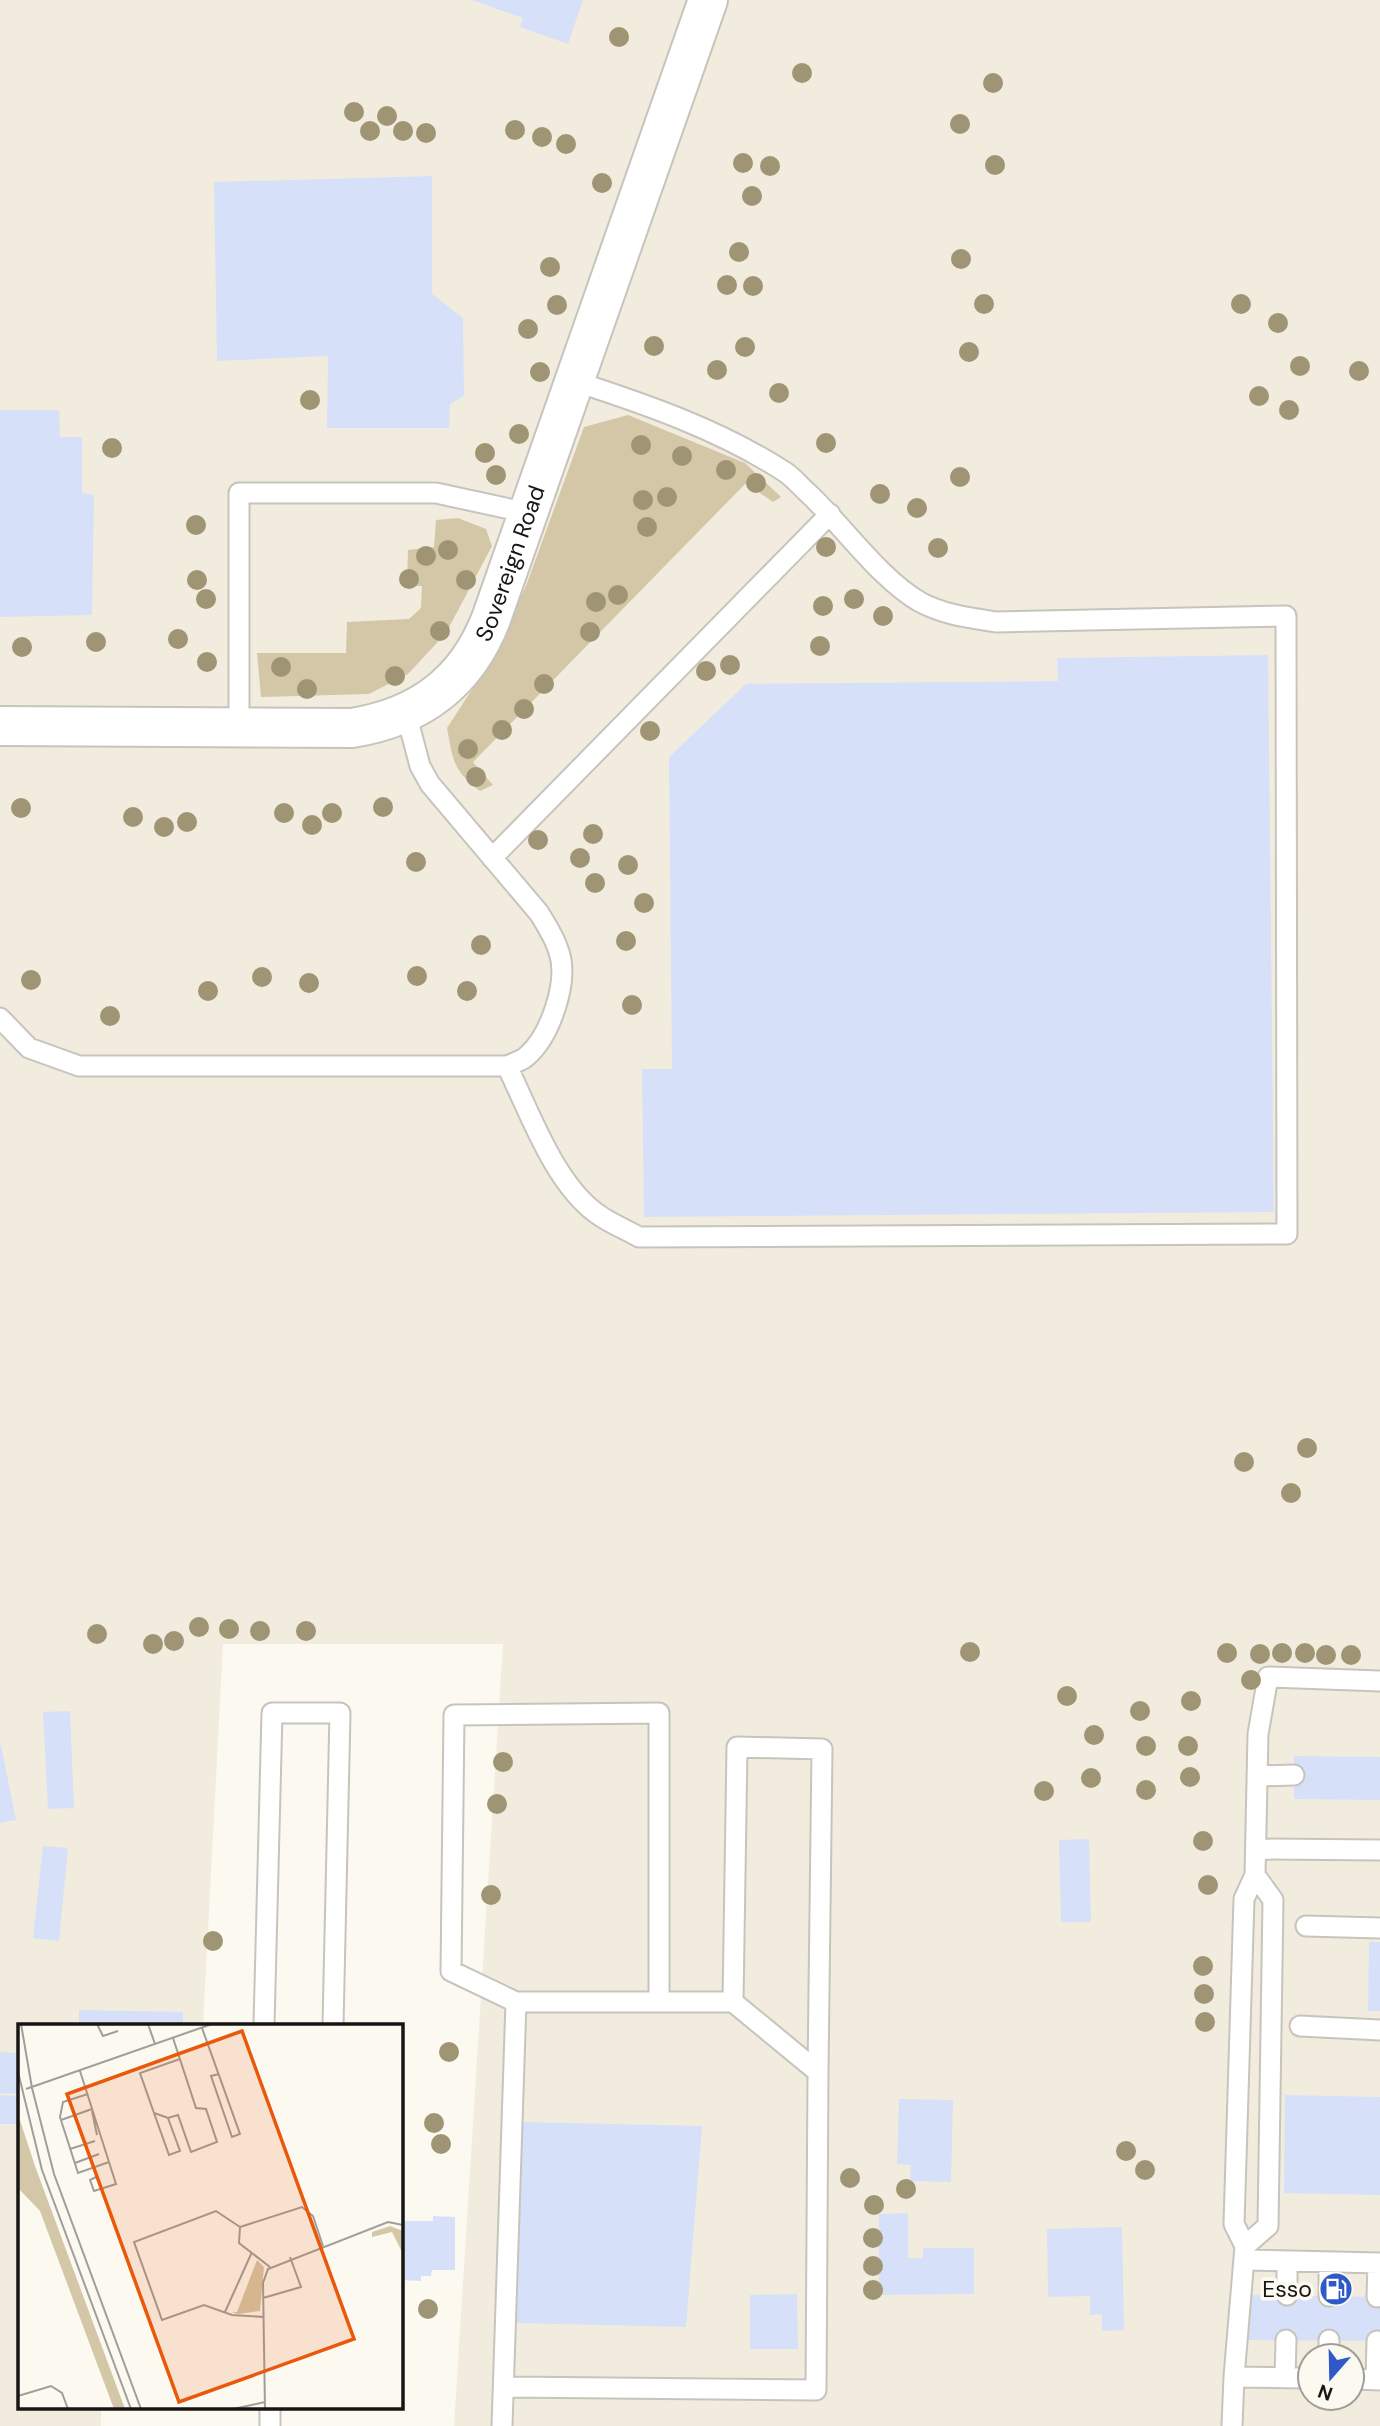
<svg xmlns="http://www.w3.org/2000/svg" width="1380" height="2426" font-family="'DM Sans',sans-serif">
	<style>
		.built { fill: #f1ecdd; fill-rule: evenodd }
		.green { fill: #d3c7a7 }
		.building { fill: #d6e1f9 }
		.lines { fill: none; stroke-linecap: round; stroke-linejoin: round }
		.service-casing { stroke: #c6c4bd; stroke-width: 23 }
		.minor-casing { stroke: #c6c4bd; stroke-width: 42 }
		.service { stroke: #fff; stroke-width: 19 }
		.minor { stroke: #fff; stroke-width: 38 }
		.tree { fill: #9f9575 }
		.labels { text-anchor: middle; stroke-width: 7; stroke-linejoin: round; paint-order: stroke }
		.street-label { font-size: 23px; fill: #171614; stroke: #fcf9f1 }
		.poi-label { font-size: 23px; fill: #171614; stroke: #fcf9f1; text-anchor: end }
		.inset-road { fill: none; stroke: #a09e99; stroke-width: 2 }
		.view { fill: #e8590c; fill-opacity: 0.15; stroke: #e8590c; stroke-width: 3.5 }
		.inset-edge { fill: none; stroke: #171614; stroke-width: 3.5 }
	</style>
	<rect width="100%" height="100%" fill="#fcf9f1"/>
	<!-- built -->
	<path class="built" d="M0,0H1380V2426H454L503,1644H223L203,2025H19V2407H101V2426H0ZM1310,2356H1352V2398H1310Z"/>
	<!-- green -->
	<path class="green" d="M628,415L745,463L781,497L773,502L746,483L473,762L493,785L480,791C453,771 453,760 447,728L473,688L526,586L584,427Z
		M458,518L486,529L492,546L446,633L408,674L369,694L261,697L257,653H346L347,622L409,619L421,608L422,586H407L408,550L434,547L436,520Z"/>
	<!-- building -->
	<path class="building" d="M472,0H583L568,44L520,27L523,18Z
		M432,176V294L463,318L464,396L450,404L449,428H327L328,356L217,361L214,182Z
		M0,410H59L60,437H82V493L94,495L92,615L0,617Z
		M1268,655L1274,1212L644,1217L642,1069H672L669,757L746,684L1058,681L1057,658Z
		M70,1711L74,1808L48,1809L43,1712Z
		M1,1745L16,1820L0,1823V1746Z
		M1294,1756L1380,1757V1800L1294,1799Z
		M1089,1839L1091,1922H1061L1059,1840Z
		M43,1846L68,1848L59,1941L33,1938Z
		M1369,1942H1380V2011H1368Z
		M79,2010L183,2012V2025H79Z
		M0,2052L19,2053V2094L0,2093Z
		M0,2095L19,2096V2124H0Z
		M1285,2095L1380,2097V2195L1284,2193Z
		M899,2099L953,2100L951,2182L910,2181L911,2165L897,2164Z
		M521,2122L702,2126L686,2327L516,2323Z
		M908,2213V2258H923V2248H974V2294L879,2295V2214Z
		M433,2216L455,2217V2270H432L431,2276H421V2281L401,2280V2221H433Z
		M1122,2227L1124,2330L1102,2331V2314L1090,2315V2296L1048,2297L1047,2229Z
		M797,2294L798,2349H750V2295Z
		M1248,2295L1380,2297V2341L1247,2340Z"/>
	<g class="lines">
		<defs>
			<path id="service" d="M239,728V493H436L528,513
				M492,858L830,514
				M0,1018L29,1048L79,1066H507C513,1063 522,1061 527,1056C550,1036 569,982 559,952C555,938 547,926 539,913L430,784L420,766L406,713
				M507,1066C530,1113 554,1182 596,1213C609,1223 625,1229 639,1237L1287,1234L1286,616L997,622C971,618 944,615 920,602C879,578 844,527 809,494C801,487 794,478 785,472C720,430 648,405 574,381
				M1257,1776L1294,1775
				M1256,1849L1380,1850
				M1306,1926L1380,1928
				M516,2002H659
				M733,2002L737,1747L822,1749L818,2072
				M264,2025L272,1713H340L333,2025
				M1300,2026L1380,2030
				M1245,2246L1268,2226L1273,1900L1255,1875
				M1244,2260L1380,2263
				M1287,2295V2261
				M1329,2296V2262
				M1377,2297L1378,2263
				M1329,2340V2356
				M1234,2377L1310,2378
				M1285,2378L1286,2340
				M1352,2379L1380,2380
				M1376,2380L1377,2341
				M270,2426V2407
				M502,2426L516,2002L451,1971L454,1715L659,1713V2002H733L818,2072L816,2390L504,2387
				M1232,2426L1234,2377L1245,2246L1234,2224L1244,1899L1255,1875L1258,1734L1268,1677L1380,1681"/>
			<g id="minor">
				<path id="s1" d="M0,726L352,728C420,717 466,683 491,619L708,0"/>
			</g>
		</defs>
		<!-- service casing -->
		<use href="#service" class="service-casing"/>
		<!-- minor casing -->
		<use href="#minor" class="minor-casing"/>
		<!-- service -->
		<use href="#service" class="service"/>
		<!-- minor -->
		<use href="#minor" class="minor"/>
	</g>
	<!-- trees -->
	<g class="tree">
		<circle cx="619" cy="37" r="10"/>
		<circle cx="802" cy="73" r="10"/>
		<circle cx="993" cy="83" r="10"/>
		<circle cx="354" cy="112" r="10"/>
		<circle cx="387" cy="116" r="10"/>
		<circle cx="960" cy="124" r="10"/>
		<circle cx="515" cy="130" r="10"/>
		<circle cx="370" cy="131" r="10"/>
		<circle cx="403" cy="131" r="10"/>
		<circle cx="426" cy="133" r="10"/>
		<circle cx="542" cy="137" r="10"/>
		<circle cx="566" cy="144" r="10"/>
		<circle cx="743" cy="163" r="10"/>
		<circle cx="995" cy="165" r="10"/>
		<circle cx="770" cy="166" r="10"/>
		<circle cx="602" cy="183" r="10"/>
		<circle cx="752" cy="196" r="10"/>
		<circle cx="739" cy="252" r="10"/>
		<circle cx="961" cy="259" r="10"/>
		<circle cx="550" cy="267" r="10"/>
		<circle cx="727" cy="285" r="10"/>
		<circle cx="753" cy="286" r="10"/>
		<circle cx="984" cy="304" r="10"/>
		<circle cx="1241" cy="304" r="10"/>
		<circle cx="557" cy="305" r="10"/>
		<circle cx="1278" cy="323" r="10"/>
		<circle cx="528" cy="329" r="10"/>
		<circle cx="654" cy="346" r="10"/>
		<circle cx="745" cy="347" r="10"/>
		<circle cx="969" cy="352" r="10"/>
		<circle cx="1300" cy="366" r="10"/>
		<circle cx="717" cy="370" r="10"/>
		<circle cx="1359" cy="371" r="10"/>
		<circle cx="540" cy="372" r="10"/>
		<circle cx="779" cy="393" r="10"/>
		<circle cx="1259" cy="396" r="10"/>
		<circle cx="310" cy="400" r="10"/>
		<circle cx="1289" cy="410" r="10"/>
		<circle cx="519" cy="434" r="10"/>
		<circle cx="826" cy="443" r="10"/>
		<circle cx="641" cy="445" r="10"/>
		<circle cx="112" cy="448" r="10"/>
		<circle cx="485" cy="453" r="10"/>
		<circle cx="682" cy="456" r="10"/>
		<circle cx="726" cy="470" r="10"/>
		<circle cx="496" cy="475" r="10"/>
		<circle cx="960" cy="477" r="10"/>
		<circle cx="756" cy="483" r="10"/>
		<circle cx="880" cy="494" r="10"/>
		<circle cx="667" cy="497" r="10"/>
		<circle cx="643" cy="500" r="10"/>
		<circle cx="917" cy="508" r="10"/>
		<circle cx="196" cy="525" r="10"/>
		<circle cx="647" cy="527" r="10"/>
		<circle cx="826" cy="547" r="10"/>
		<circle cx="938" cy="548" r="10"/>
		<circle cx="448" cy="550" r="10"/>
		<circle cx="426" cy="556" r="10"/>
		<circle cx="409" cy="579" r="10"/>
		<circle cx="197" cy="580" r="10"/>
		<circle cx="466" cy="580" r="10"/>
		<circle cx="618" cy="595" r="10"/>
		<circle cx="206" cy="599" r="10"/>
		<circle cx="854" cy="599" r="10"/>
		<circle cx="596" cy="602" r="10"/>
		<circle cx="823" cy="606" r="10"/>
		<circle cx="883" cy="616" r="10"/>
		<circle cx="440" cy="631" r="10"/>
		<circle cx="590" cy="632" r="10"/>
		<circle cx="178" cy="639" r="10"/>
		<circle cx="96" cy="642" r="10"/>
		<circle cx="820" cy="646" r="10"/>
		<circle cx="22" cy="647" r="10"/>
		<circle cx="207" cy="662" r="10"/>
		<circle cx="730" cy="665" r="10"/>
		<circle cx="281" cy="667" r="10"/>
		<circle cx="706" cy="671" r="10"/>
		<circle cx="395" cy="676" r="10"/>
		<circle cx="544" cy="684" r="10"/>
		<circle cx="307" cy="689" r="10"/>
		<circle cx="524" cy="709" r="10"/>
		<circle cx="502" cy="730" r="10"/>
		<circle cx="650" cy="731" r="10"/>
		<circle cx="468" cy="749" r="10"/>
		<circle cx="476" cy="777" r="10"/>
		<circle cx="383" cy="807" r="10"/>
		<circle cx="21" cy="808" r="10"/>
		<circle cx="284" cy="813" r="10"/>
		<circle cx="332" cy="813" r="10"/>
		<circle cx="133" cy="817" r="10"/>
		<circle cx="187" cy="822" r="10"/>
		<circle cx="312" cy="825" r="10"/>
		<circle cx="164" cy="827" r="10"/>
		<circle cx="593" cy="834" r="10"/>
		<circle cx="538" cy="840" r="10"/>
		<circle cx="580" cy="858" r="10"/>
		<circle cx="416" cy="862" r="10"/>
		<circle cx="628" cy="865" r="10"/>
		<circle cx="595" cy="883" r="10"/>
		<circle cx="644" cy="903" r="10"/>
		<circle cx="626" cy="941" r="10"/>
		<circle cx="481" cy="945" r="10"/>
		<circle cx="417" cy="976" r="10"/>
		<circle cx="262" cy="977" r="10"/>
		<circle cx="31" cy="980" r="10"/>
		<circle cx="309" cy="983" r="10"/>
		<circle cx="208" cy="991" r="10"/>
		<circle cx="467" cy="991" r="10"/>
		<circle cx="632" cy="1005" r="10"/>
		<circle cx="110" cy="1016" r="10"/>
		<circle cx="1307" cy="1448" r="10"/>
		<circle cx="1244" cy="1462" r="10"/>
		<circle cx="1291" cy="1493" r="10"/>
		<circle cx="199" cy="1627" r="10"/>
		<circle cx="229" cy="1629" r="10"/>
		<circle cx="260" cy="1631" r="10"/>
		<circle cx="306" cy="1631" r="10"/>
		<circle cx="97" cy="1634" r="10"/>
		<circle cx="174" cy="1641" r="10"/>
		<circle cx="153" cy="1644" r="10"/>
		<circle cx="970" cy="1652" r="10"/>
		<circle cx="1227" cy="1653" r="10"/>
		<circle cx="1282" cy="1653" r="10"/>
		<circle cx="1305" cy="1653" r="10"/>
		<circle cx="1260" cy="1654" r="10"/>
		<circle cx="1326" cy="1655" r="10"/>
		<circle cx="1351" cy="1655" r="10"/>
		<circle cx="1251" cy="1680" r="10"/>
		<circle cx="1067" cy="1696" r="10"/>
		<circle cx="1191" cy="1701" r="10"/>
		<circle cx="1140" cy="1711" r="10"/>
		<circle cx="1094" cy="1735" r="10"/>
		<circle cx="1146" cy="1746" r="10"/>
		<circle cx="1188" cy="1746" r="10"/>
		<circle cx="503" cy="1762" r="10"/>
		<circle cx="1190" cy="1777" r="10"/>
		<circle cx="1091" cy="1778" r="10"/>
		<circle cx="1146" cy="1790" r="10"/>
		<circle cx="1044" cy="1791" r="10"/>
		<circle cx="497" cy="1804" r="10"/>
		<circle cx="1203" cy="1841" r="10"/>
		<circle cx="1208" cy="1885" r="10"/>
		<circle cx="491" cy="1895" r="10"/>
		<circle cx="213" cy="1941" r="10"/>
		<circle cx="1203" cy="1966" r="10"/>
		<circle cx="1204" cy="1994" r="10"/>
		<circle cx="1205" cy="2022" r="10"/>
		<circle cx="449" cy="2052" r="10"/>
		<circle cx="434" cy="2123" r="10"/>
		<circle cx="441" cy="2144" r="10"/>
		<circle cx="1126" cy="2151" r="10"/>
		<circle cx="1145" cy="2170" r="10"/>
		<circle cx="850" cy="2178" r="10"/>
		<circle cx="906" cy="2189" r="10"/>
		<circle cx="874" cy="2205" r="10"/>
		<circle cx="873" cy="2238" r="10"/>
		<circle cx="873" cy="2266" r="10"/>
		<circle cx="873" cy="2290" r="10"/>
		<circle cx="428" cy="2309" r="10"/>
	</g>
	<!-- icons -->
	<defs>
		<symbol id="fuel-disc" viewBox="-11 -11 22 22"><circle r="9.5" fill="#2f59c8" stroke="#fcf9f1"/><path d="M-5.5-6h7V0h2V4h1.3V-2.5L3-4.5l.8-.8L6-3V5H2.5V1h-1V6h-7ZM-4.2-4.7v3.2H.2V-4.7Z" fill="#fff"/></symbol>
	</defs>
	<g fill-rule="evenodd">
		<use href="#fuel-disc" x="1317" y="2270" width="38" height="38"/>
	</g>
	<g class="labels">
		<!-- street labels -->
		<g class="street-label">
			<text dy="8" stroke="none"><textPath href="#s1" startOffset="597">Sovereign Road</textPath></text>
		</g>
		<!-- poi labels -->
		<g class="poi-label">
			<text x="1312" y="2297">Esso</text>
		</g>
	</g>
	<!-- overview -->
	<g transform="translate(18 2024)">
		<rect width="385" height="385" fill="#fcf9f1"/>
		<path d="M0,90L17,142L107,385H96L22,187L0,164ZM372,202L385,207V230L374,208L354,213V208ZM239,236L246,243L242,287L220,290L214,288H219Z" fill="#d3c7a7"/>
		<path class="inset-road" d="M3,0L14,64L36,150L123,385M79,0L85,12L100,7M130,0L137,20M184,4L222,110L214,113L193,52L201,50M155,14L178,84L188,85L199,118L173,128L160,91L150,94L136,89L122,49L162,35M62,47L98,160L76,167L72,156L78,153M0,48L24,146L113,385M8,65L194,0M70,70L45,78L42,93L60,149L91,138M74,87L79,111M136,89L151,131L162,127L150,94M43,96L74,85M52,125L77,117M57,139L81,130M222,203L198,187L116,218L144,296L186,281L214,291L246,293M252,243L221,219L222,203L284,183L295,192L305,222M245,274L283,263L272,233M207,288L234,228M0,372L33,362L44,369L50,385M215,385L247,378M247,385L245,259L250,245L370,198L385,201"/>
		<path class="view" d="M224,7L336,315L161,378L49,70Z"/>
		<rect width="385" height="385" class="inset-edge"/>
	</g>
	<!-- north arrow -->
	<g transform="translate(1331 2377) rotate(200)"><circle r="33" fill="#fcf9f1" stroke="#a09e99" stroke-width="2"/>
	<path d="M0-5L12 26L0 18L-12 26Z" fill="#2f59c8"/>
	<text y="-10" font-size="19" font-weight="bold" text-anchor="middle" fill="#171614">N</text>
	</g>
</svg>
